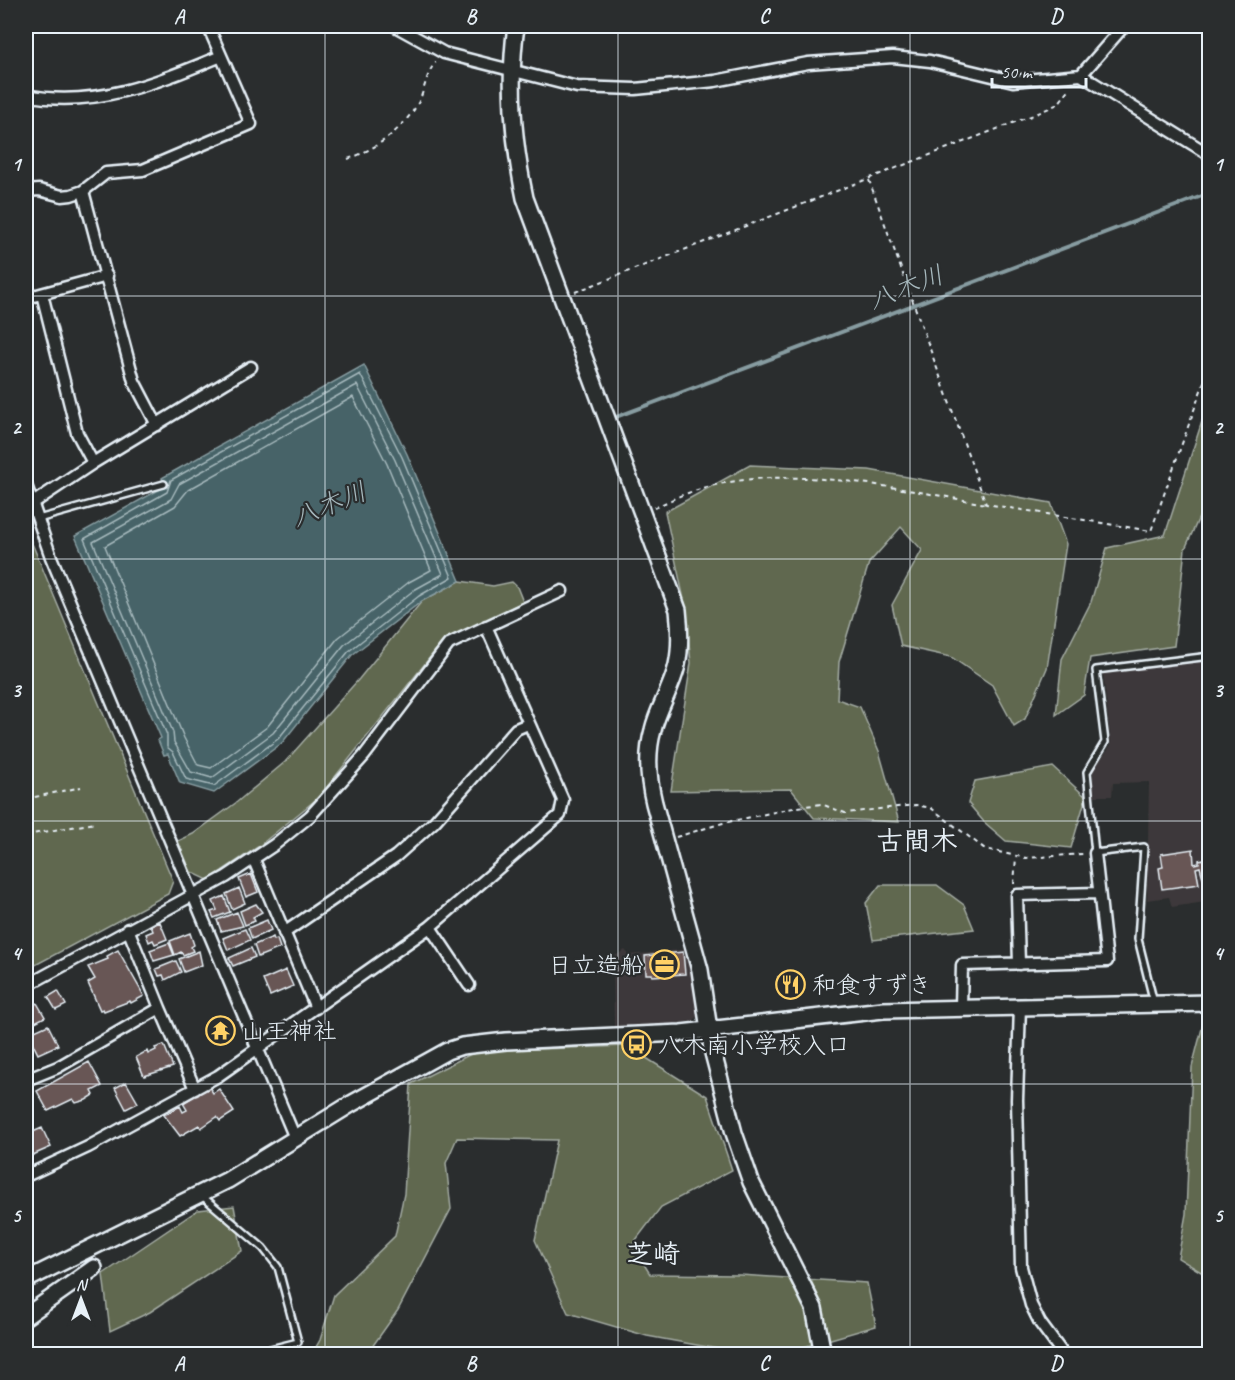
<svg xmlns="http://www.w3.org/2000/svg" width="1235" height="1380" font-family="Caveat,'Klee One',sans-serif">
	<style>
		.built { fill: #3d393a }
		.green { fill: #61684f; stroke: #a4aca4; stroke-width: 1.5 }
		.water { fill: #466467; stroke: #879ca1; stroke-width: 1.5 }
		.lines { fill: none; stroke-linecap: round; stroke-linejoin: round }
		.shore { stroke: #a7b9be; stroke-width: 1.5 }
		.stream { stroke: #879ca1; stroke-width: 4 }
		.building { fill: #685655; stroke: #e8f1f8; stroke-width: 1.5 }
		.lane-casing { stroke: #e8f1f8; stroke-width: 10 }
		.street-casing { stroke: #e8f1f8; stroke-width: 15 }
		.secondary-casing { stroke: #e8f1f8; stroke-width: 20 }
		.path { stroke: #e8f1f8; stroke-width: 2; stroke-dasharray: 4.5 4.5; stroke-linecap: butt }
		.lane { stroke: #2a2d2e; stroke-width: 5 }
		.street { stroke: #2a2d2e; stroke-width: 10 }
		.secondary { stroke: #2a2d2e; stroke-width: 15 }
		.grid { fill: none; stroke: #e8f1f8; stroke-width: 1.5; stroke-opacity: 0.55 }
		.labels { text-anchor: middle; stroke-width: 4.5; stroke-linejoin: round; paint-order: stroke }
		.poi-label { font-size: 24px; fill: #e8f1f8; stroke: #2a2d2e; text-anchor: start }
		.water-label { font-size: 26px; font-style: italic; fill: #a7b9be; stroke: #2a2d2e }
		.quarter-label { font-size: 27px; font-weight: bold; fill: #e8f1f8; stroke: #2a2d2e }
		.neatline { fill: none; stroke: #e8f1f8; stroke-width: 2 }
		.grid-label { font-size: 20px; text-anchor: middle; font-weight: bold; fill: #e8f1f8 }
	</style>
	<rect width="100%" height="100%" fill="#2a2d2e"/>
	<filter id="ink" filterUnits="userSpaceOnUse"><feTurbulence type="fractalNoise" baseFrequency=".0167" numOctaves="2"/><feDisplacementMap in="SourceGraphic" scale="12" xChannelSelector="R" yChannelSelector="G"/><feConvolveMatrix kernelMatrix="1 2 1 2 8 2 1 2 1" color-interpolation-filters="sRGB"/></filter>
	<g filter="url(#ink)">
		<!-- built -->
		<path class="built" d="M1209,660V952L1205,902L1172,907L1169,897L1147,900L1149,782L1113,783L1112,796H1093V770L1111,745L1103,673Z
			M688,949L701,1013L693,1021L667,1025L614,1027L613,957L625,950L629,955Z"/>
		<!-- green -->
		<path class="green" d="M1209,400V495L1185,549L1174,646L1090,658L1084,695L1056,715L1062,659L1091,602L1107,548L1165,535Z
			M750,465L869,470L1051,503L1066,544L1047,668L1025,719L1014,726L992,685L951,657L901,646L892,605L922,550L901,527L869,563L839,662L837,699L860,707L879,751L899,822L814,818L791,789L671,791L691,663L685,604L665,512Z
			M26,529L173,881L168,894L26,970Z
			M460,581L493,586L512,582L517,587L523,602L442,642L319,797L259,846L208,880L191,872L178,841L193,834L237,802L285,762L359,679L422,601Z
			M1053,767L1086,797L1071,848L1006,841L984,822L968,803L975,781Z
			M880,885H937L964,905L974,929L873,940L866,903Z
			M1206,1013L1210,1014V1275H1206L1178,1258L1186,1214L1192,1067Z
			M627,1046L707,1096L732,1170L661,1207L632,1245L650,1274L740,1275L867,1283L876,1326L779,1354H746L647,1336L568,1313L535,1240L557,1140L457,1138L446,1163L451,1209L398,1310L367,1354H312L320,1340L334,1295L395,1236L404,1194L411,1084L477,1051Z
			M234,1206L242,1251L150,1312L110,1331L103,1274L198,1210Z"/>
		<!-- water -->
		<path class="water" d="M364,365L407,454L460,581L422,601L352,655L282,743L214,793L180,783L168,754L164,755L158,740L161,738L75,536L164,487L162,478Z"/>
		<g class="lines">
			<!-- shore -->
			<path class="shore" d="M360,374L402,457L452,577L419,596L349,651L278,739L214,786L186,779L173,752L167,747V735L84,539L167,492L171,480Z
				M357,385L395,460L443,574L414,590L344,645L273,733L212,778L191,772L174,742L173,732L93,542L171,499L179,484Z
				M353,397L387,464L431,570L409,582L338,638L267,727L211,768L198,765L184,738L105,546L175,506L188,490Z"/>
			<!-- stream -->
			<path class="stream" d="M616,417L1210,193"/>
		</g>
		<!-- building -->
		<path class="building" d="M1193,849L1194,864L1199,863V860L1210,858V884L1205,885L1200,867L1196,868L1199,884L1162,889L1159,868L1163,867L1161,854Z
			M251,874L258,892L246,897L239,879Z
			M239,888L245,903L232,909L226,894Z
			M224,896L230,912L214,918L211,912L217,910L213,901Z
			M256,904L262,912L253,917L255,921L245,925L240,911Z
			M237,912L243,926L221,931L217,920Z
			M267,920L271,930L252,939L248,928Z
			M160,922L167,939L155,944L153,940L149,942L146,934L153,931L151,926Z
			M245,929L250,940L228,950L223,938Z
			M190,933L194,945L191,947L193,951L183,955L181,952L175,955L170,941Z
			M273,937L274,940L277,939L280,948L258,957L254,945Z
			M169,943L174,955L154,961L150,950Z
			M251,948L255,957L233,966L229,958Z
			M118,950L144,996L131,1003L130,1001L104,1011L103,1009L100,1010L88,983L95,979L88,967L108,959L107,956Z
			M199,951L202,965L184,972L179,959Z
			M683,952L685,974L652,976V974H646L645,956Z
			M176,961L181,972L165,980L163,975L159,976L156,969Z
			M286,970L293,986L270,996L263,980Z
			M801,975L802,993L780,995L778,977Z
			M58,991L66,1005L56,1010L48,997Z
			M37,1003L45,1017L35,1022L27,1008Z
			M220,1018H224L228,1024L225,1026L227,1028L214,1035L207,1023Z
			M48,1025L58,1045L38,1054L28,1034Z
			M164,1045L173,1067L144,1076L136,1057L147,1051L148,1054L156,1050L155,1048Z
			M89,1062L102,1086L92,1091L94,1095L86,1100L76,1103L73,1099L48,1111L37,1091Z
			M126,1082L138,1103L126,1109L115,1088Z
			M209,1087L213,1093L219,1089L234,1112L220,1121L217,1117L201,1128L199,1125L180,1136L164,1115L180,1106L183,1112L187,1110L183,1103Z
			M42,1128L51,1147L26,1158V1135Z"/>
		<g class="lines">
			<defs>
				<path id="lane" d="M38,519L164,484
					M1154,1003L1138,939L1144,847L1095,853L1087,772L1105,742L1096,670L1210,656
					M201,1195L263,1248L278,1267L298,1342L254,1353"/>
				<path id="street" d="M395,26L444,53L577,87L635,89L715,81L808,63L893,57L930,61L1013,81L1081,75L1210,155
					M1081,75L1124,26
					M26,95C95,109 158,82 221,56
					M26,191L39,190L62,196L71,195L83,191L106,173L143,170L251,124L208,26
					M83,191L134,381L157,425
					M42,294L77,433L93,463
					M26,298L107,276
					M26,485L51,557L295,1138
					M33,503L93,463L251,367
					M254,860L316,1008
					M430,927L560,815L563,800L486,626
					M284,933L396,856L434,822L516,729L528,724
					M1019,964L1017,895L1099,893
					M26,986L226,877L274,845L310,816L364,756L449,644L562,591
					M1020,1006L1017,1100L1021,1267L1031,1305L1040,1323L1063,1354
					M961,1007L962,965L1107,961L1095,853
					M160,1008L195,1089
					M26,1080L58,1067L160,1008L128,929
					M26,1176L88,1147L218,1076L430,927L469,985"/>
				<path id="secondary" d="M516,26C508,83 513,141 525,198L678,610C680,628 681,647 677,665C672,688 658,708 653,730C646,754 648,778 654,803L700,970L712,1049L734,1133L751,1182L814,1308L823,1354
					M26,1280L228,1180L351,1104L447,1051L462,1046L506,1041L681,1033L883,1010L1210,1003
					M26,1316L94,1268"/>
			</defs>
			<!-- lane casing -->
			<use href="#lane" class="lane-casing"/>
			<!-- street casing -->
			<use href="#street" class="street-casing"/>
			<!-- secondary casing -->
			<use href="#secondary" class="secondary-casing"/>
			<!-- path -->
			<path class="path" d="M348,159C376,149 401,131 417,105C425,92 425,74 436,62
				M869,180L986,504L1151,531L1210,365
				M575,292L1036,114L1058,104L1071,87
				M654,508C665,503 676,497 688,493C778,460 894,488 986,504
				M26,799L81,787
				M26,835L95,823
				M676,837L723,823L798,807L821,804L845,813L916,805L931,808L985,849L1026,858L1083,854
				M1014,884L1016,857"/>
			<!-- lane -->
			<use href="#lane" class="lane"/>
			<!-- street -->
			<use href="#street" class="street"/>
			<!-- secondary -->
			<use href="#secondary" class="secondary"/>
		</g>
	</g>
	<!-- grid -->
	<path class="grid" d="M325,26V1354M618,26V1354M910,26V1354M26,296H1210M26,559H1210M26,821H1210M26,1084H1210"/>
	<!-- icons -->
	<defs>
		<symbol id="office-ring" viewBox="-11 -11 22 22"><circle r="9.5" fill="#2a2d2e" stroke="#ffd166" stroke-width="1.5"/><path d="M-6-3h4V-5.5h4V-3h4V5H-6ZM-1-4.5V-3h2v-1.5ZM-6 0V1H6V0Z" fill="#ffd166"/></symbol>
		<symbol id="restaurant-ring" viewBox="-11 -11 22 22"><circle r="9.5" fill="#2a2d2e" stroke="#ffd166" stroke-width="1.5"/><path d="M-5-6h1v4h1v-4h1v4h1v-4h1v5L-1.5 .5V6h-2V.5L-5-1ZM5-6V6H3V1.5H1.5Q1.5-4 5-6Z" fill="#ffd166"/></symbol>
		<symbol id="temple-ring" viewBox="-11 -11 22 22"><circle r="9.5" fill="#2a2d2e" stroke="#ffd166" stroke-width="1.5"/><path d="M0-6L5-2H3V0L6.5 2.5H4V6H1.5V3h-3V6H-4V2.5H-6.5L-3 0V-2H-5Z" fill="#ffd166"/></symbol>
		<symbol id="bus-ring" viewBox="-11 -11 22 22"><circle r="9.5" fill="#2a2d2e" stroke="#ffd166" stroke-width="1.5"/><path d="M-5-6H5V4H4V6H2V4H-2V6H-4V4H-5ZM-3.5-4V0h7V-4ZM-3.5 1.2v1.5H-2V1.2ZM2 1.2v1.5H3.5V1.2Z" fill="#ffd166"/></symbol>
	</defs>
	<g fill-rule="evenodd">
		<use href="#office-ring" x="648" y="948" width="33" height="33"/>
		<use href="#restaurant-ring" x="774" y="968" width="33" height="33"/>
		<use href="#temple-ring" x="204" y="1014" width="33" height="33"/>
		<use href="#bus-ring" x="620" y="1028" width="33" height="33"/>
	</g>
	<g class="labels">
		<!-- poi labels -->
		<g class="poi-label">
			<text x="644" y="973" text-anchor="end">日立造船</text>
			<text x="812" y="993">和食すずき</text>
			<text x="241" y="1039">山王神社</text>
			<text x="658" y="1053">八木南小学校入口</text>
		</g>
		<!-- water labels -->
		<g class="water-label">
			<text transform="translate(906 287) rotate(-21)" y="9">八木川</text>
			<text transform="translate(329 504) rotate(-22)" y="9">八木川</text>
		</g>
		<!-- quarter labels -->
		<g class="quarter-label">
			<text x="917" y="850">古間木</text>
			<text x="653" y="1263">芝崎</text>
		</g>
	</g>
	<!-- margin -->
	<rect width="1235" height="1380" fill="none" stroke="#2a2d2e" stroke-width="66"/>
	<!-- north arrow -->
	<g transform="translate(81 1299)" stroke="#2a2d2e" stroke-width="4.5" paint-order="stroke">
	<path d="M0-4.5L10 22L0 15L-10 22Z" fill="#e8f1f8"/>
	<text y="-9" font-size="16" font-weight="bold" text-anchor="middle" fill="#e8f1f8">N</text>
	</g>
	<!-- scale -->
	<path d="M992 78v9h94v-9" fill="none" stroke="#e8f1f8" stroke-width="3"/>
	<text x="1001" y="78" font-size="18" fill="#e8f1f8" stroke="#2a2d2e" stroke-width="4.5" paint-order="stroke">50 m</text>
	<rect x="33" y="33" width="1169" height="1314" class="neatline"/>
	<g class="grid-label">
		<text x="179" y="23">A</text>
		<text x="471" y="23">B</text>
		<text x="764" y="23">C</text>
		<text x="1056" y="23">D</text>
		<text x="16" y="171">1</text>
		<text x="1218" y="171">1</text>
		<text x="16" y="434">2</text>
		<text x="1218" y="434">2</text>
		<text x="16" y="697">3</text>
		<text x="1218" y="697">3</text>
		<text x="16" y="960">4</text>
		<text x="1218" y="960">4</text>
		<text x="16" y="1222">5</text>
		<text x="1218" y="1222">5</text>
		<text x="179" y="1370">A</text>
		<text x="471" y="1370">B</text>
		<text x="764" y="1370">C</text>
		<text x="1056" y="1370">D</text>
	</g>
</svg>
